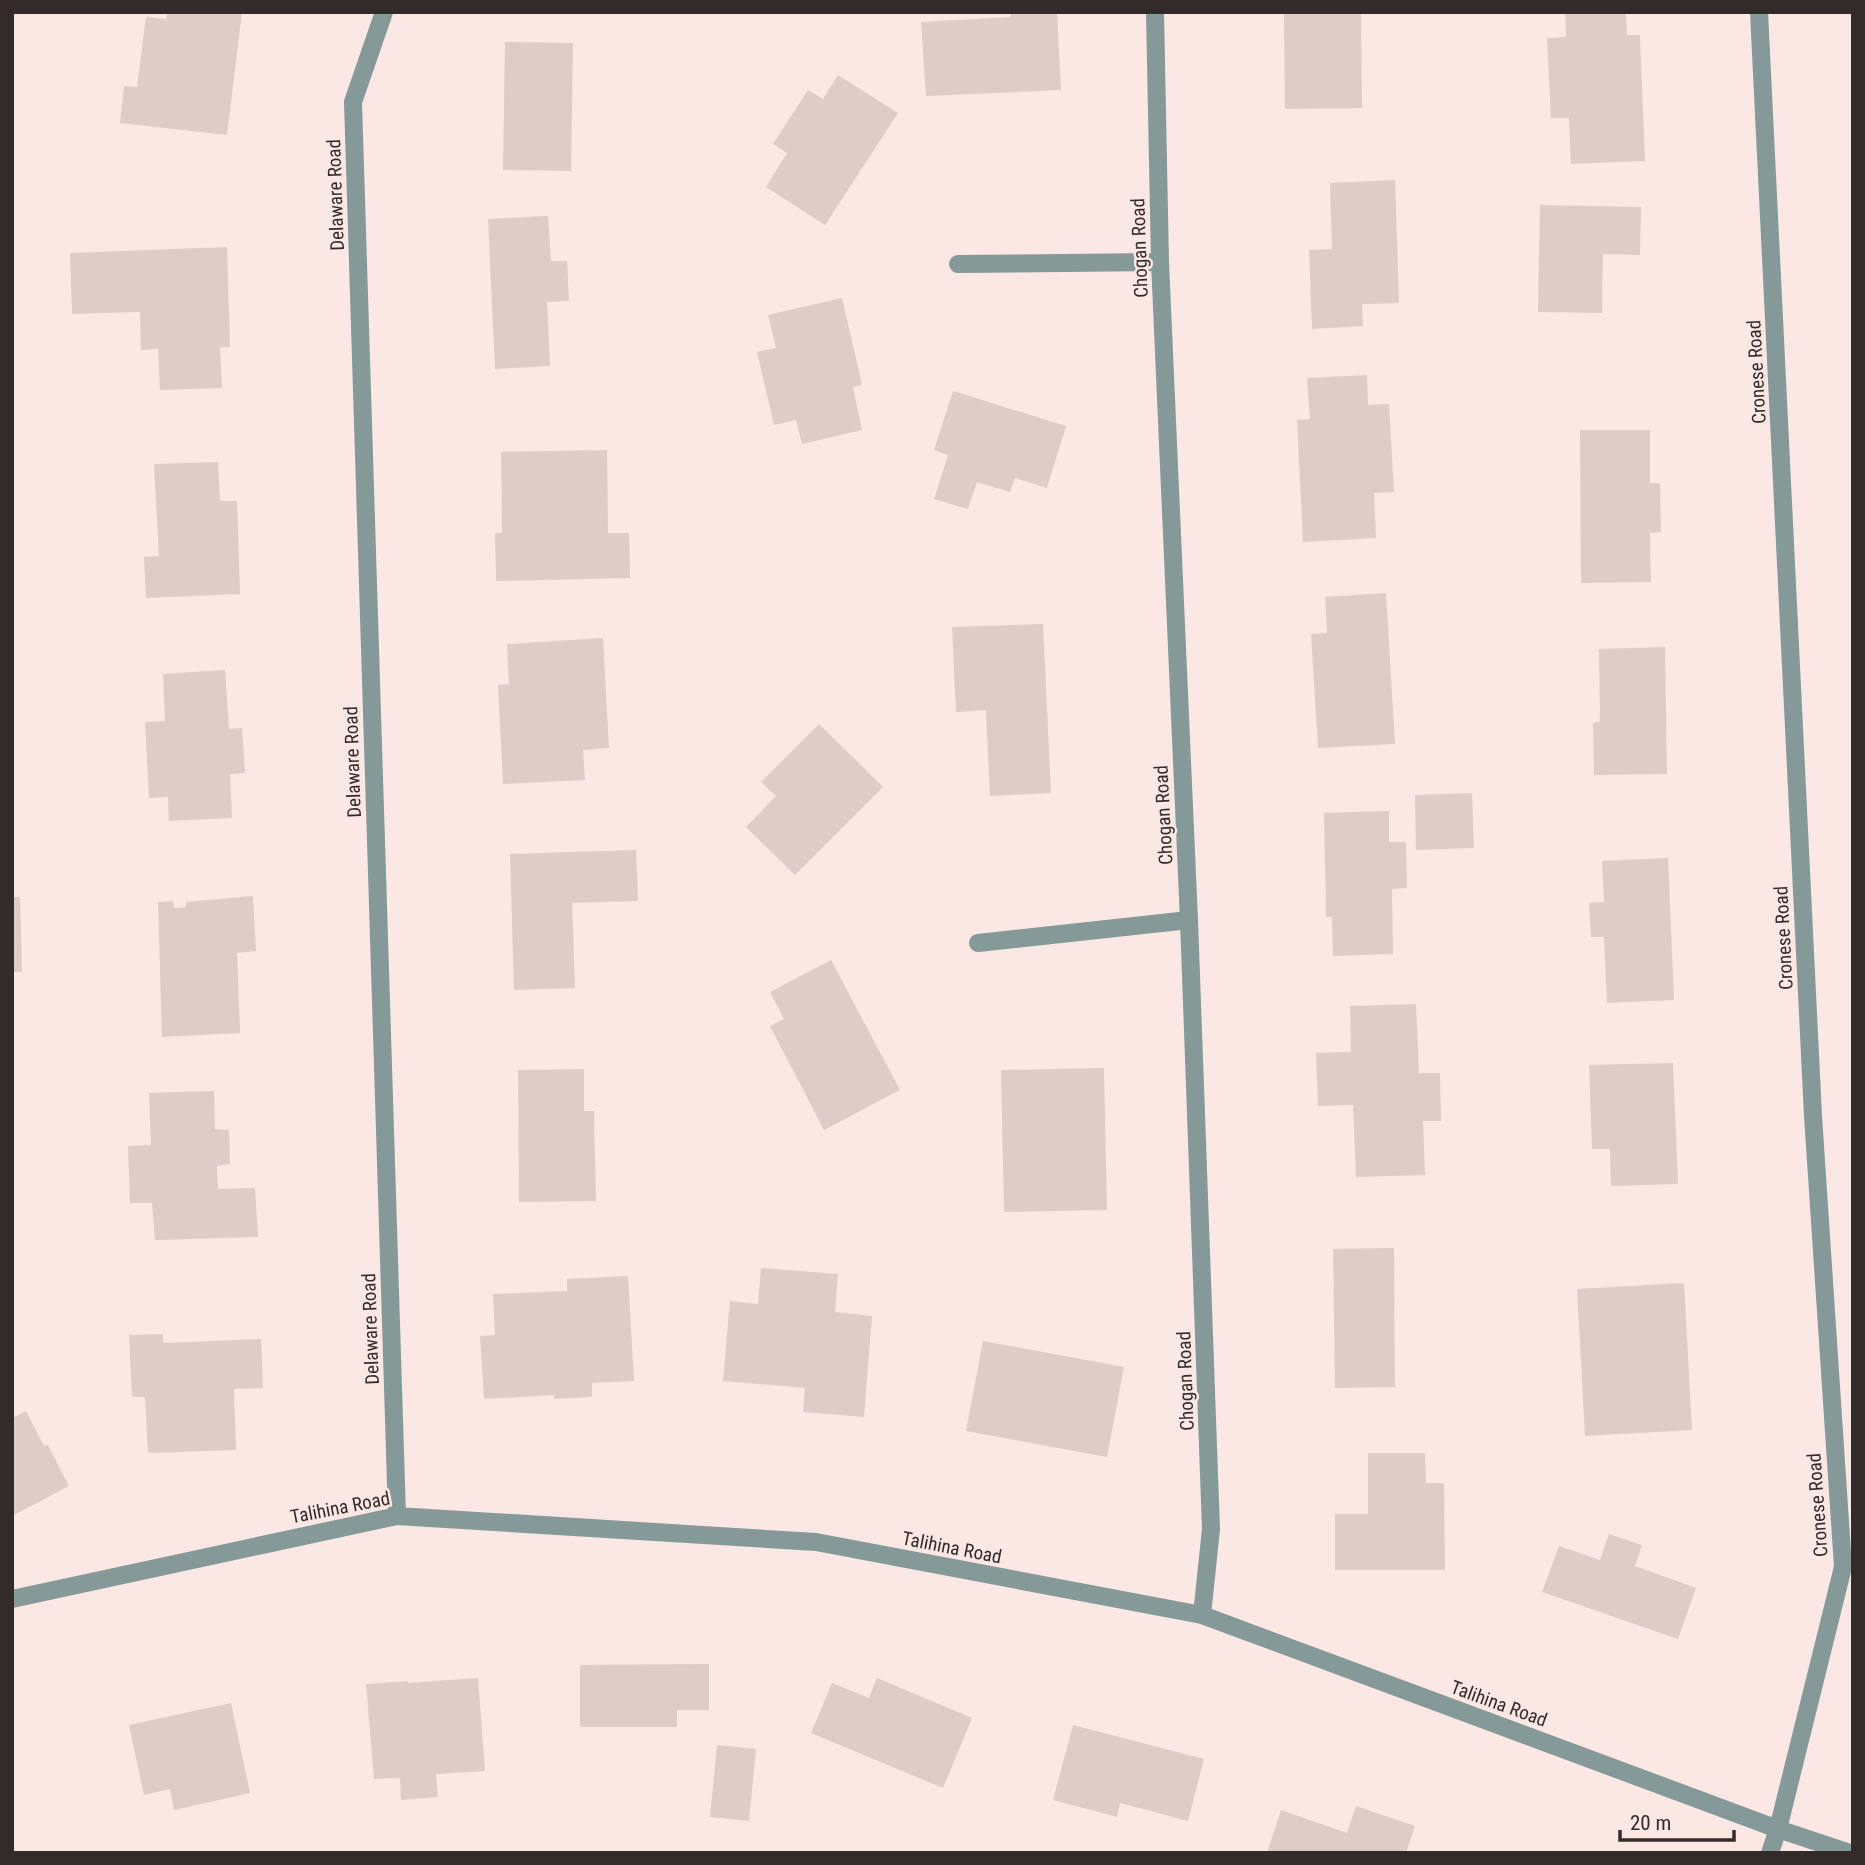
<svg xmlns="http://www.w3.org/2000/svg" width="1865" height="1865" font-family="'Roboto Condensed',sans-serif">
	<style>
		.building { fill: #dfcbc8 }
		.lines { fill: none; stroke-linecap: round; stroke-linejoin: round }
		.minor { stroke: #859999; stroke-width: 18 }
		.labels { text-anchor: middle; stroke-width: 5; stroke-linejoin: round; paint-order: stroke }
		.street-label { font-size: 19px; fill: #332b2a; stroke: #fbe7e3 }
	</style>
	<rect width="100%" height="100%" fill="#fbe7e3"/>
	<!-- building -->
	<path class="building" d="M167,12H242L227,135L120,123L124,86L137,87L146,17L166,19Z
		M1011,12H1057L1061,90L926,96L921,22L1011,17Z
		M1284,12H1361L1362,108L1285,109Z
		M1565,12H1626L1627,35H1640L1645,161L1571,164L1569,118H1551L1547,38L1566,37Z
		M505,42L573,43L571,171L503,170Z
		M838,75L898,113L825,225L766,187L787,153L773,144L808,90L823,99Z
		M1395,180L1399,303L1362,304L1363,326L1312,329L1309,250L1332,249L1330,183Z
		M1540,205L1641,207L1640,255L1603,254L1602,313L1538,312Z
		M548,216L551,261H567L569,301L547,302L550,366L495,369L488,219Z
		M227,247L230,347H220L222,388L160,390L158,349L141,350L140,312L72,314L70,253Z
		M842,298L862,385L853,387L862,430L802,444L796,420L774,425L757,352L776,348L768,315Z
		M1367,375L1368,405L1389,404L1394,492L1374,493L1376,538L1303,542L1297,420L1310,419L1307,378Z
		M953,391L1066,426L1047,488L1015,478L1010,492L977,482L968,509L934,499L948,455L934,450Z
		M1580,430H1650V483H1660L1661,532L1650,533L1651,582L1581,583Z
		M607,450L608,533H629L630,578L496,581L495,533H502L501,452Z
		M218,462L220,501H237L240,594L146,598L144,557L159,556L154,464Z
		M1386,593L1395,744L1318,748L1311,634L1327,633L1325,597Z
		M1043,624L1051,793L990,796L986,710L956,712L952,627Z
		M603,638L609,748L583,750L585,780L503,784L498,685L509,684L507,644Z
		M1665,647L1667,774L1594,775L1593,723L1600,722L1599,649Z
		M225,670L229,729L242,728L245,773L230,774L232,818L169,821L168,797L149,798L145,722L165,721L163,674Z
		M819,724L883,787L795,875L746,827L776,796L761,782Z
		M1472,793L1474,848L1416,850L1415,795Z
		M1389,811V842H1406L1407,888L1392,889L1393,954L1333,956L1332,917H1326L1324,813Z
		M636,850L638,901L572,903L575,988L514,990L510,854Z
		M1668,858L1674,1000L1607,1003L1604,937H1591L1589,903L1604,902L1602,861Z
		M253,896L256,951L237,953L240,1033L162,1037L158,902L173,901L174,908L186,907V902Z
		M12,897H20L22,972H12Z
		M831,960L900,1090L824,1130L770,1026L784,1019L770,992Z
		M1416,1004L1419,1073H1440L1441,1121H1423L1425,1175L1356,1177L1353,1105L1318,1106L1316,1053L1351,1052L1350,1006Z
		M1673,1063L1678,1184L1611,1186L1610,1149H1592L1589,1065Z
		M1104,1068L1107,1210L1004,1212L1001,1070Z
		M584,1069V1111H594L596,1201L519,1202L518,1070Z
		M214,1091L215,1129L229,1130L230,1164L217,1166L218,1189L255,1188L258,1237L155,1240L152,1203H130L128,1146L151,1145L149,1093Z
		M1394,1248L1395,1387L1335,1388L1333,1249Z
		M761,1268L838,1274L835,1312L872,1316L864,1417L803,1412L805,1388L723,1381L730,1301L758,1304Z
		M628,1276L634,1381L592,1383V1397L554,1399V1395L484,1399L480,1336L495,1335L493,1294L567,1291V1279Z
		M1684,1283L1692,1430L1585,1436L1577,1289Z
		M163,1334V1343L261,1339L263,1388L234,1389L236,1450L148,1453L145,1397H132L129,1335Z
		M983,1341L1124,1367L1107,1457L966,1431Z
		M26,1411L44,1446L48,1445L69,1486L12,1516V1418Z
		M1368,1453H1425L1426,1483H1444L1445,1570H1335V1514H1368Z
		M1609,1534L1642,1545L1635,1566L1696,1588L1678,1639L1542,1592L1559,1546L1600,1560Z
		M709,1664V1710H677V1727H580V1665Z
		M478,1678L485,1771L436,1774L438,1797L401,1800L400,1778L374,1779L366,1684L408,1681V1683Z
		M877,1678L972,1718L943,1788L811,1733L832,1683L869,1698Z
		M231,1703L250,1793L174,1810L170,1789L144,1795L129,1725Z
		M1073,1725L1204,1759L1188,1821L1120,1803L1117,1817L1053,1800Z
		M717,1745L756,1749L749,1821L710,1817Z
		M1356,1806L1415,1826L1406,1853H1267L1281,1810L1347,1833Z"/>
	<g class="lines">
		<!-- minor -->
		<path class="minor" d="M384,12L353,102L397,1516
			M1155,12L1160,262L1189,920L1211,1529L1202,1615
			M1759,12L1813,1116L1843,1567L1778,1829L1770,1853
			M958,264L1160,262
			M978,943L1189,920
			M12,1599L397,1516L816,1542L1202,1615L1778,1829L1850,1853"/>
	</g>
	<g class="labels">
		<!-- street labels -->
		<g class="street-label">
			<text transform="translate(335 195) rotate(-92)" y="7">Delaware Road</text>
			<text transform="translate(1139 248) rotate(-92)" y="7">Chogan Road</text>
			<text transform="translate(1756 372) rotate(-93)" y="7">Cronese Road</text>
			<text transform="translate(352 762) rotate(-92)" y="7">Delaware Road</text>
			<text transform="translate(1163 815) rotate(-93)" y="7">Chogan Road</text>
			<text transform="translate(1783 938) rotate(-93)" y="7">Cronese Road</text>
			<text transform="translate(370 1329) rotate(-92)" y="7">Delaware Road</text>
			<text transform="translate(1185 1381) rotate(-92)" y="7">Chogan Road</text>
			<text transform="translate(1817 1505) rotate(-94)" y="7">Cronese Road</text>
			<text transform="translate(340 1507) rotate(-11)" y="7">Talihina Road</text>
			<text transform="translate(952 1547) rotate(11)" y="7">Talihina Road</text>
			<text transform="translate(1499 1703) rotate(20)" y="7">Talihina Road</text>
		</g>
	</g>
	<!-- border -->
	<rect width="1865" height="1865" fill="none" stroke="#332b2a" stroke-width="28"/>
	<!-- scale -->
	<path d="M1620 1830v10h114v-10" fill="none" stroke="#332b2a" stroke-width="3.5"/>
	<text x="1630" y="1830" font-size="21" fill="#332b2a" stroke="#fbe7e3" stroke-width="5" paint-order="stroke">20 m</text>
</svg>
